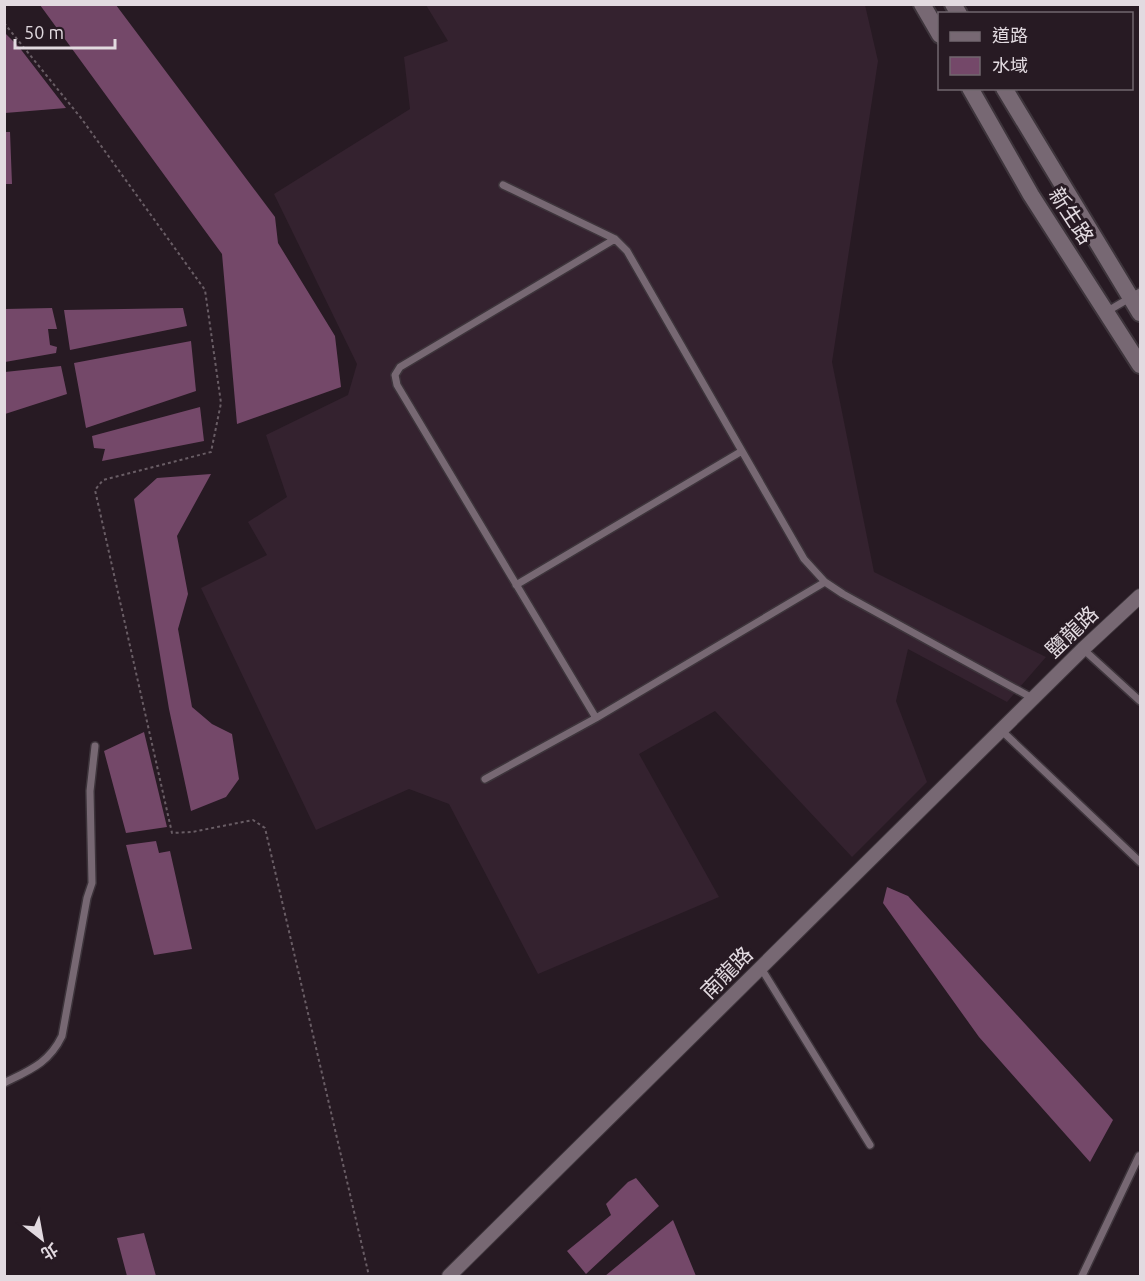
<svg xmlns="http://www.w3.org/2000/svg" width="1145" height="1281" font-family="Ubuntu,'Noto Sans TC',sans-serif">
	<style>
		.built { fill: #34222f }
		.water { fill: #744869 }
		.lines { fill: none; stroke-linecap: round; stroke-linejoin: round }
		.service-casing { stroke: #3d343b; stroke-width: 10 }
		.minor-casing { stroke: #3d343b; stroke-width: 16 }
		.tertiary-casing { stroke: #3d343b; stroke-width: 20 }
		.path { stroke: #695d65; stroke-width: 2; stroke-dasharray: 3 3; stroke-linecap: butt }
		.service { stroke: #776873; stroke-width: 7 }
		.minor { stroke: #776873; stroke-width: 14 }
		.tertiary { stroke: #776873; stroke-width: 16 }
		.labels { text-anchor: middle; stroke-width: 6; stroke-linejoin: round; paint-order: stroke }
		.street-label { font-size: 21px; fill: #e2dae0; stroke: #271a23 }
	</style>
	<rect width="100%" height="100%" fill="#271a23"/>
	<!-- built -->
	<path class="built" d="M426,5H865L878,61L832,362L874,572L1046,657L1007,702L908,649L896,701L927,782L852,857L715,711L639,754L719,897L538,974L449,804L409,789L316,830L201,588L267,555L248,522L287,497L266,435L348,395L357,364L274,194L410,109L404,57L448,41Z"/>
	<!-- water -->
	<path class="water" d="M40,5H116L275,217L278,243L335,336L341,387L237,424L222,254Z
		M4,32L19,47L66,108L5,113Z
		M5,132H10L12,184H5Z
		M52,308L57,329H48L50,345L57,347L56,353L5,362V309Z
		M183,308L187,326L70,350L64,310Z
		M191,341L196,391L86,428L74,363Z
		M61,366L67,394L5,414V372Z
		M200,407L204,441L102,461L105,449L94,448L92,436Z
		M211,474L177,536L188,594L178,629L192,707L212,724L232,734L239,779L226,797L191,811L169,709L134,499L157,478Z
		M144,732L167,827L126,833L104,751Z
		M156,841L159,853L170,851L192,949L154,955L126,845Z
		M887,887L908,896L1113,1120L1090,1162L979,1037L883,903Z
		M636,1178L659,1206L586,1274L567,1251L611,1215L606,1204L628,1182Z
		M673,1220L696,1276H605Z
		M144,1233L156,1276H127L117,1238Z"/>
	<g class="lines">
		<defs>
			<path id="service" d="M503,185L615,239L627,251L804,559L825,582L843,594L1034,699
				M1106,312L1140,292
				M516,585L742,451
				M1083,649L1140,701
				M596,718L397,385L395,375L400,367L615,239
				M1002,731L1140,862
				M485,779L596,718L825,582
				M761,968L870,1145
				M4,1083C30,1070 49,1063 62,1036L87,898L92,883L90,791L95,746
				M1082,1276L1139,1156"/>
			<path id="minor" d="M449,1276L1083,649L1140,596"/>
			<path id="tertiary" d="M922,4L940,35
				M953,4L959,14
				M970,88L1031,195L1140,365
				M1004,88L1140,313"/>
		</defs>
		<!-- service casing -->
		<use href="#service" class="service-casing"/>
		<!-- minor casing -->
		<use href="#minor" class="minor-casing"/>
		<!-- tertiary casing -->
		<use href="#tertiary" class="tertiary-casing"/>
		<!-- path -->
		<path class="path" d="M4,23L81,118L205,290L221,403L211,452L103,480L95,490L172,833L192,832L253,820L265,828L369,1276"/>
		<!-- service -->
		<use href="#service" class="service"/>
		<!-- minor -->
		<use href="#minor" class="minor"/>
		<!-- tertiary -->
		<use href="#tertiary" class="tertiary"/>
	</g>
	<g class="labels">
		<!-- street labels -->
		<g class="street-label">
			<text transform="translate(1071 216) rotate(57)" y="7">新生路</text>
			<text transform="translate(1072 632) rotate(-44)" y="7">鹽龍路</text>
			<text transform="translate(727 973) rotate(-45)" y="7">南龍路</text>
		</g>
	</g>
	<!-- border -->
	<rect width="1145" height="1281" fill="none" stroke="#e2dae0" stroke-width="12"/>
	<!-- legend -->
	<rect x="938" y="12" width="195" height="78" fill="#271a23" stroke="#72676f" stroke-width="1.5"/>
	<rect x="950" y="32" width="30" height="9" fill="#776873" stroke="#72676f" stroke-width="1.5"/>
	<text x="992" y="42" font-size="18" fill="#e2dae0">道路</text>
	<rect x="950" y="57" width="30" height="18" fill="#744869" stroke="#72676f" stroke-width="1.5"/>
	<text x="992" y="72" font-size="18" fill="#e2dae0">水域</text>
	<!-- north arrow -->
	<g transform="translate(42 1239) rotate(149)" stroke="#271a23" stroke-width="4.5" paint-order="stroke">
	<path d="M0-4.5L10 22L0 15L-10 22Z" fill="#e2dae0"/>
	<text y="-9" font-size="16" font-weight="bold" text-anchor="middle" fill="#e2dae0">北</text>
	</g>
	<!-- scale -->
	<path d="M15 39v9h100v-9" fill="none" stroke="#e2dae0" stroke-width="3"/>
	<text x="24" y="39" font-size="18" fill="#e2dae0" stroke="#271a23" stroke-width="4.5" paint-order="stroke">50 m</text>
</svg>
